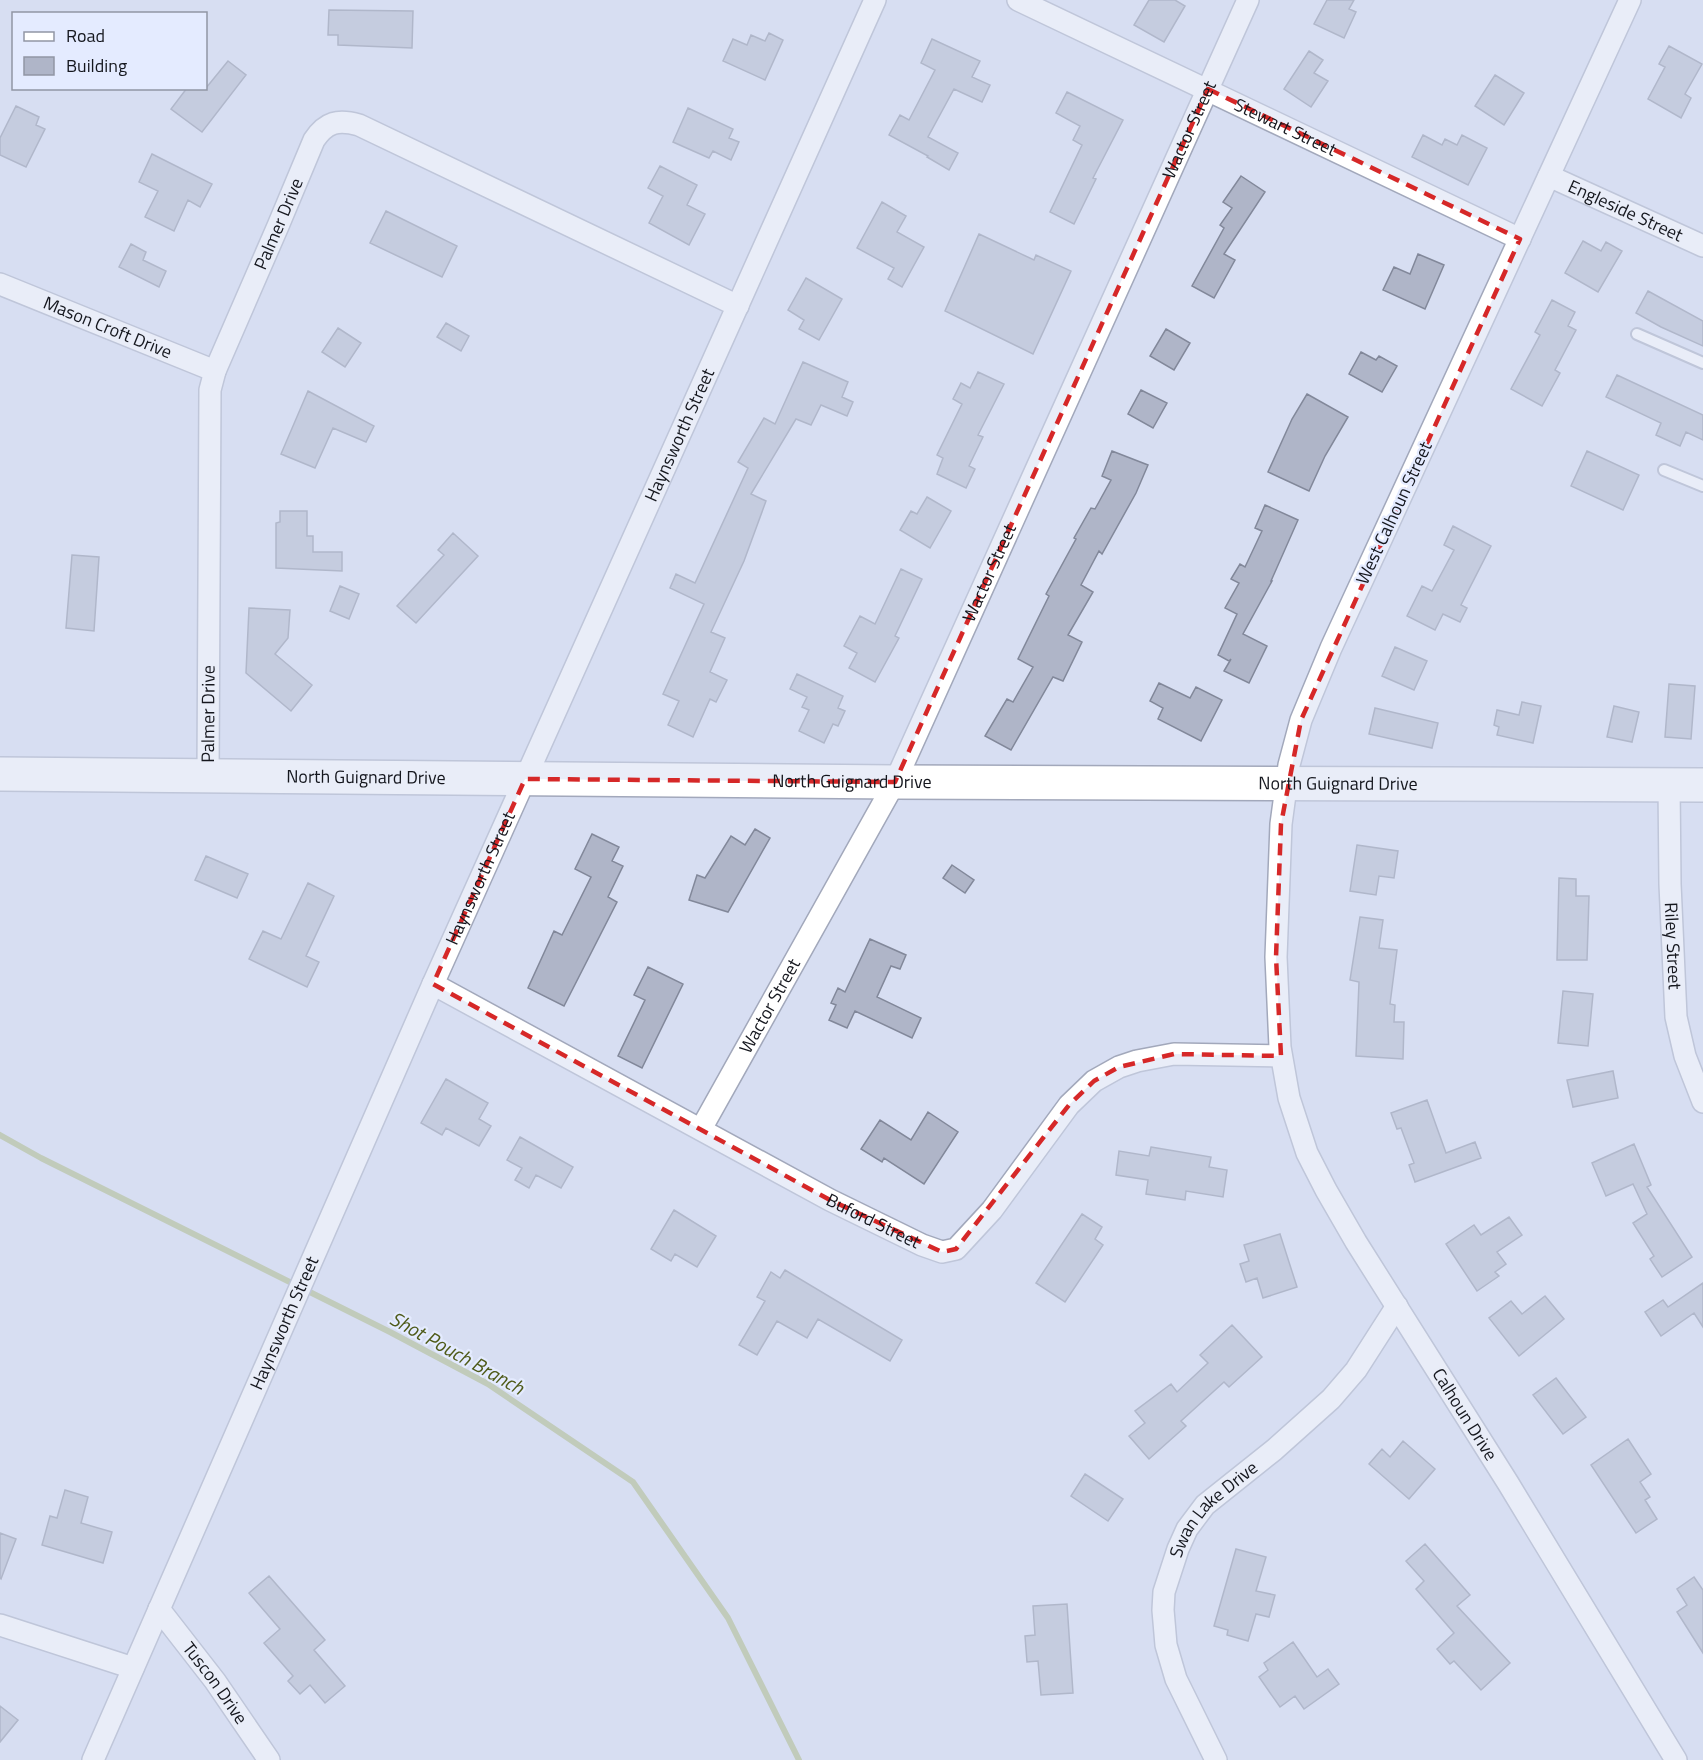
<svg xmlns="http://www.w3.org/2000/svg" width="1703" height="1760" font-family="'Titillium Web',sans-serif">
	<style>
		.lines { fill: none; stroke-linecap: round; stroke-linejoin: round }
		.stream { stroke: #a6b479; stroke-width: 6 }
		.building { fill: #afb5c8; stroke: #82889a; stroke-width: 1.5 }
		.lane-casing { stroke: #a2a8bb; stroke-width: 14 }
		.street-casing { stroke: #a2a8bb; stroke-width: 24 }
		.highway-casing { stroke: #a2a8bb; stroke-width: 36 }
		.lane { stroke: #fff; stroke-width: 10 }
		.street { stroke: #fff; stroke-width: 21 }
		.highway { stroke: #fff; stroke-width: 33 }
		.marked { fill: none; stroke: #d62828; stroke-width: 4.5; stroke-dasharray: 12 8; stroke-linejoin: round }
		.labels { text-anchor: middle; stroke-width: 4.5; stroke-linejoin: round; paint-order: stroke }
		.street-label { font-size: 18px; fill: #15171e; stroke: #e4ebff }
		.water-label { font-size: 20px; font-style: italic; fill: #4f5b1a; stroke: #e4ebff }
	</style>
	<rect width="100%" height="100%" fill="#d7def2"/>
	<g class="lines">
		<!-- stream -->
		<path class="stream" d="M0,1135L41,1158L390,1332L488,1384L633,1482L728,1618L799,1760"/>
	</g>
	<!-- building -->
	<path class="building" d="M1149,0H1175L1185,6L1164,42L1134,25Z
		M1327,0H1354L1349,9L1356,12L1344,38L1314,24Z
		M329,10L413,11L412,48L338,45V35H328Z
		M769,33L783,40L765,80L723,61L733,39L747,45L751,35L765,41Z
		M932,39L980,61L972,77L990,85L982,102L954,89L928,137L958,153L949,170L927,157L928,156L889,135L900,115L909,120L935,70L921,63Z
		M1669,46L1702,64L1685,94L1691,98L1681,118L1648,99L1665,67L1659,64Z
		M1309,51L1323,60L1314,73L1328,81L1311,107L1284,89Z
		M228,61L246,75L202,132L171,109L187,88H206Z
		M1495,75L1524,93L1504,125L1475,106Z
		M1067,92L1123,120L1093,178L1096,179L1074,224L1050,212L1082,145L1073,140L1080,126L1056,113Z
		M16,106L39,117L36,125L45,129L26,167L0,155V138Z
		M688,108L733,129L729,138L739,142L731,160L713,151L709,158L673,142Z
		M1423,135L1442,145L1445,139L1457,145L1462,135L1487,148L1468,185L1412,157Z
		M152,154L212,184L200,207L188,200L174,231L145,217L158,191L139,182Z
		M660,166L697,185L687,205L705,214L689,245L649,223L663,196L648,188Z
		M1241,176L1265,192L1224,254L1235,260L1214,298L1192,286L1224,228L1220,225L1232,208L1223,202Z
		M882,202L906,216L897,232L924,247L902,287L888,279L894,268L857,248Z
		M386,211L457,246L442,277L370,243Z
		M979,234L1034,260L1036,255L1071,271L1033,354L945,311Z
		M1583,241L1601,251L1606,242L1622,251L1598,292L1565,273Z
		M131,244L146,252L143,260L166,271L159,287L119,267Z
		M1418,254L1444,265L1425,309L1383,290L1394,267L1410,274Z
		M806,278L842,299L819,340L799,329L804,320L788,310Z
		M1648,291L1703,321V346L1661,327L1636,313Z
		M1552,300L1575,312L1568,326L1576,330L1555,370L1560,373L1542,406L1511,389L1540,335L1535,332Z
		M446,323L469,336L461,351L437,337Z
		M338,328L361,343L345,367L322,352Z
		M1166,329L1190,343L1174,370L1150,356Z
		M1361,352L1376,360L1379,356L1397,366L1382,392L1349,374Z
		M803,362L848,382L842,397L853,402L847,416L821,405L811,425L796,419L751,494L766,501L744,561L711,632L725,638L710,672L727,680L716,702L710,699L693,737L668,725L679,701L663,694L704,604L670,588L676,574L695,583L748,468L738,462L764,418L775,424Z
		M978,372L1004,384L978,435L983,437L969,466L975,469L966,488L937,474L943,458L937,455L962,404L953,399L961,383L970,388Z
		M1617,375L1703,415V440L1686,432L1680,446L1656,435L1661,423L1606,397Z
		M1141,390L1167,403L1153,428L1128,414Z
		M308,391L374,426L366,442L333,428L315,468L281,454Z
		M1307,394L1348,417L1325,456L1309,491L1268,472L1292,419Z
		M1112,451L1148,465L1136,493L1102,554L1099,551L1081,585L1093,592L1068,635L1082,642L1063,681L1053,677L1011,750L985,736L1007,699L1013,702L1033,667L1018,659L1049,596L1046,594L1076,539L1074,538L1091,508L1095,509L1111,480L1102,476Z
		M1587,451L1639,475L1623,510L1571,486Z
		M927,497L951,511L930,548L900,530L911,511L917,514Z
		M1265,505L1298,520L1271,581H1272L1243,634L1267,646L1249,683L1224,671L1231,659L1229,661L1218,655L1237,614L1225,608L1239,583L1231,579L1240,564L1245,567L1262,531L1255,528Z
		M280,511H307V536H313V552H342V571L276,568V523L280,522Z
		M1453,526L1491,546L1461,605L1467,608L1460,622L1443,614L1435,630L1407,616L1422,586L1432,591L1454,550L1444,545Z
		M453,533L478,556L416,623L397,606L444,555L438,550Z
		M72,555L99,557L94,631L66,628Z
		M901,569L922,579L895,636L899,638L875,682L849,668L857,653L844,646L860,616L875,624Z
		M340,586L359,594L349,619L330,611Z
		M249,608L290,610L288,638L275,654L312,685L291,711L246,673Z
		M1395,647L1427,661L1414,690L1382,676Z
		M797,674L843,696L838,708L845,711L838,726L833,724L824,743L799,731L809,710L802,707L807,697L790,689Z
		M1159,683L1190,698L1196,687L1222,700L1201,741L1158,719L1163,708L1150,701Z
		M1669,684L1695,686L1691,739L1665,737Z
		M1522,702L1541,706L1533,743L1497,735L1499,727L1494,725L1497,710L1519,715Z
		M1614,706L1639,712L1632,742L1607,737Z
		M1375,708L1438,723L1432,748L1369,734Z
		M755,829L770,838L728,912L689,900L697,875L705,878L731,836L745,845Z
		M592,834L619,847L612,861L623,866L608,897L617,902L564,1006L528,988L554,931L562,935L591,877L575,869Z
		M1357,845L1398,851L1394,878L1379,876L1376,895L1350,891Z
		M206,856L248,874L237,898L195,880Z
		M952,865L974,880L965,893L943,878Z
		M1559,878L1576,879V896H1589L1587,960H1557Z
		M308,883L334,896L306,956L319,962L307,987L249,959L263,931L281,939Z
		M1360,917L1383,920L1379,948L1397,950L1390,1004L1395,1005L1394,1022H1404L1403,1059L1356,1056L1359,982L1350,980Z
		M870,939L906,955L900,969L891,966L877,997L921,1018L912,1038L855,1011L847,1028L829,1020L836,1005L831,1003L838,988L845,992Z
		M648,967L683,984L642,1068L618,1056L645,1000L634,995Z
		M1563,991L1593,994L1588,1046L1558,1043Z
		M1613,1071L1618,1098L1573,1107L1567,1080Z
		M446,1079L488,1103L479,1119L491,1126L479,1146L446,1128L442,1135L421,1123Z
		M1427,1100L1446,1153L1475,1142L1481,1158L1415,1182L1409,1165L1414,1163L1401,1128L1397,1129L1391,1113Z
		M928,1112L958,1132L924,1184L884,1158L882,1162L861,1149L880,1120L911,1140Z
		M520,1137L573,1167L561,1188L536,1175L529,1188L515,1180L522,1168L507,1160Z
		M1634,1144L1651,1185L1647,1187L1692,1257L1662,1277L1650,1259L1654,1256L1633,1223L1647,1214L1633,1184L1606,1196L1592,1163Z
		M1151,1147L1211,1157L1209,1167L1227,1170L1223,1197L1186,1191L1185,1200L1146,1194L1148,1180L1116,1175L1119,1151L1149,1156Z
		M674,1210L716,1236L697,1267L675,1254L671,1261L651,1249Z
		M1082,1214L1102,1227L1095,1239L1103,1245L1065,1302L1036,1283Z
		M1509,1217L1522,1235L1497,1252L1506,1264L1495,1272L1499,1276L1477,1291L1446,1244L1474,1225L1481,1235Z
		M1280,1234L1297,1287L1263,1298L1257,1278L1246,1282L1240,1264L1249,1261L1244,1245Z
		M785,1270L902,1340L890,1361L818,1319L807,1338L777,1321L757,1355L739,1345L765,1301L757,1297L771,1272L780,1278Z
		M1703,1283V1327L1694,1313L1661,1336L1645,1312L1663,1300L1668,1307Z
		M1545,1296L1564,1319L1519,1356L1489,1318L1511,1301L1522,1314Z
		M1232,1325L1262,1357L1229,1387L1224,1382L1181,1421L1186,1426L1149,1459L1129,1436L1145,1423L1135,1411L1171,1384L1177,1392L1208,1363L1200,1355Z
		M1556,1378L1586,1417L1563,1434L1533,1395Z
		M1628,1439L1651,1474L1640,1482L1650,1497L1645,1500L1657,1519L1636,1533L1591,1465Z
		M1403,1441L1435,1469L1409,1499L1369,1464L1382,1449L1390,1457Z
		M1085,1474L1123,1499L1108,1521L1071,1496Z
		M65,1490L88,1497L81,1523L112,1532L103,1563L42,1545L50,1516L57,1518Z
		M0,1533L16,1539L1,1579L0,1578Z
		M1425,1544L1470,1595L1457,1606L1510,1663L1481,1690L1454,1661L1450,1664L1437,1649L1454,1633L1416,1589L1424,1581L1406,1561Z
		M1236,1549L1266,1557L1256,1591L1275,1595L1269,1617L1256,1614L1248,1641L1227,1635L1228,1630L1214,1626Z
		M269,1576L325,1640L314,1650L345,1686L325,1703L310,1685L300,1694L288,1681L293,1676L264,1643L280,1629L249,1593Z
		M1694,1577L1703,1590V1653L1677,1612L1687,1605L1677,1589Z
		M1067,1604L1073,1693L1041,1695L1038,1661L1027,1662L1025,1636L1035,1635L1033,1606Z
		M1293,1642L1317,1677L1328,1669L1339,1684L1304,1709L1295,1696L1280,1707L1259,1677L1268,1670L1264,1663Z
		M0,1706L18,1720L0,1742Z"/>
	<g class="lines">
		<defs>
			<path id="lane" d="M1637,334L1703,363
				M1664,470L1703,486"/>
			<g id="street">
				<path id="s1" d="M1018,0L1520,239"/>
				<path id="s2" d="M1630,0L1331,648L1301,720L1289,765L1281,824L1276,957L1280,1047L1289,1098L1307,1153L1326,1190L1356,1242L1508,1483L1676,1760"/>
				<path id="s3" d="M1549,176L1703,246"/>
				<path id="s4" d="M0,284L215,371"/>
				<path id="s5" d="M208,776L210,390L215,371L278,226L314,140C326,122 338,119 359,125L738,306"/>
				<path id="s6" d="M1669,784L1670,884L1676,1017L1685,1056L1703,1102"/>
				<path id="s7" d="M433,984L830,1200L922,1245L942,1252L956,1249L992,1210L1069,1105L1094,1081L1119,1067L1137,1061L1174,1054L1281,1056"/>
				<path id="s8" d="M701,1129L895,782L1248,0"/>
				<path id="s9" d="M159,1609L215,1681L269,1760"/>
				<path d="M0,1625L133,1668"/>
				<path id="s10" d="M93,1760L433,984L875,0"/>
				<path id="s11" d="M1216,1760L1176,1679L1166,1645L1163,1610L1164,1592L1178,1549L1187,1529L1205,1505L1274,1450L1331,1399L1356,1370L1397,1306"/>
			</g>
			<g id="highway">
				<path id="s12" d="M0,774L895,782L1703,785"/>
			</g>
		</defs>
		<!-- lane casing -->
		<use href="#lane" class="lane-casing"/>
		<!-- street casing -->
		<use href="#street" class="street-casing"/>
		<!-- highway casing -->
		<use href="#highway" class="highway-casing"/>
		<!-- lane -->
		<use href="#lane" class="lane"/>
		<!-- street -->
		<use href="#street" class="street"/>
		<!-- highway -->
		<use href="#highway" class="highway"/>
	</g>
	<!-- marked area -->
	<path d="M0 0H1703V1760H0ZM1208,89L1520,239L1301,720L1281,824L1276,957L1281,1056L1174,1054L1119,1067L1094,1081L1069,1105L956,1249L942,1252L830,1200L433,984L525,779L895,782Z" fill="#d7def2" fill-opacity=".55" fill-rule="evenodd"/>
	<path class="marked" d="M1208,89L1520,239L1301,720L1281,824L1276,957L1281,1056L1174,1054L1119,1067L1094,1081L1069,1105L956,1249L942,1252L830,1200L433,984L525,779L895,782Z"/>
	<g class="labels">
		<!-- street labels -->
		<g class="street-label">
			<text dy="6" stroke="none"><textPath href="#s1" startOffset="296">Stewart Street</textPath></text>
			<text dy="6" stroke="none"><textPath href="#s8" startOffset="1113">Wactor Street</textPath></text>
			<text dy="6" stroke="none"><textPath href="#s3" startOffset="84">Engleside Street</textPath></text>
			<text dy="6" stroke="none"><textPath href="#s5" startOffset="566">Palmer Drive</textPath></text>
			<text dy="6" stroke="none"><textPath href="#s4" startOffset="116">Mason Croft Drive</textPath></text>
			<text dy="6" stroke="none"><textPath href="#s10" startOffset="1449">Haynsworth Street</textPath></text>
			<text transform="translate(1394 513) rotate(-65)" y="6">West Calhoun Street</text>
			<text dy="6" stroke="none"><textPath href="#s8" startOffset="627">Wactor Street</textPath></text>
			<text dy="6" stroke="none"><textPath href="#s5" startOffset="62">Palmer Drive</textPath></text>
			<text dy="6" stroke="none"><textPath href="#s12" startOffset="366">North Guignard Drive</textPath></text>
			<text dy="6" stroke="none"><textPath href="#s12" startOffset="852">North Guignard Drive</textPath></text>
			<text dy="6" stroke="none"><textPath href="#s12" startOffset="1338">North Guignard Drive</textPath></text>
			<text dy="6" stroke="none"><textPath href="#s10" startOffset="963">Haynsworth Street</textPath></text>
			<text dy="6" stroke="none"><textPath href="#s6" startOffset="162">Riley Street</textPath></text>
			<text dy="6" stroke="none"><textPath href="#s8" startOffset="141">Wactor Street</textPath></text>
			<text dy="6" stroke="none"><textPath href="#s7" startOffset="500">Buford Street</textPath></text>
			<text dy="6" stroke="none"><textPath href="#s10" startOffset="477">Haynsworth Street</textPath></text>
			<text dy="6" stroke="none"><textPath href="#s2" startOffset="1536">Calhoun Drive</textPath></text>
			<text dy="6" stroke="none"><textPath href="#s11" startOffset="278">Swan Lake Drive</textPath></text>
			<text dy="6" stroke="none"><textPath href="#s9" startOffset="93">Tuscon Drive</textPath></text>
		</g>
		<!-- water labels -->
		<g class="water-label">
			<text transform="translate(457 1353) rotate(29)" y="7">Shot Pouch Branch</text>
		</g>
	</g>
	<!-- legend -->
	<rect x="12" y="12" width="195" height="78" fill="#e4ebff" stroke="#9196a5" stroke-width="1.5"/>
	<rect x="24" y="32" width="30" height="9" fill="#ffffff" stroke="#9196a5" stroke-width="1.5"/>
	<text x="66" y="42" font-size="18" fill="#15171e">Road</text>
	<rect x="24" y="57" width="30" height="18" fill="#afb5c8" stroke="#9196a5" stroke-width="1.5"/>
	<text x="66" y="72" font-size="18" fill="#15171e">Building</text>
</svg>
